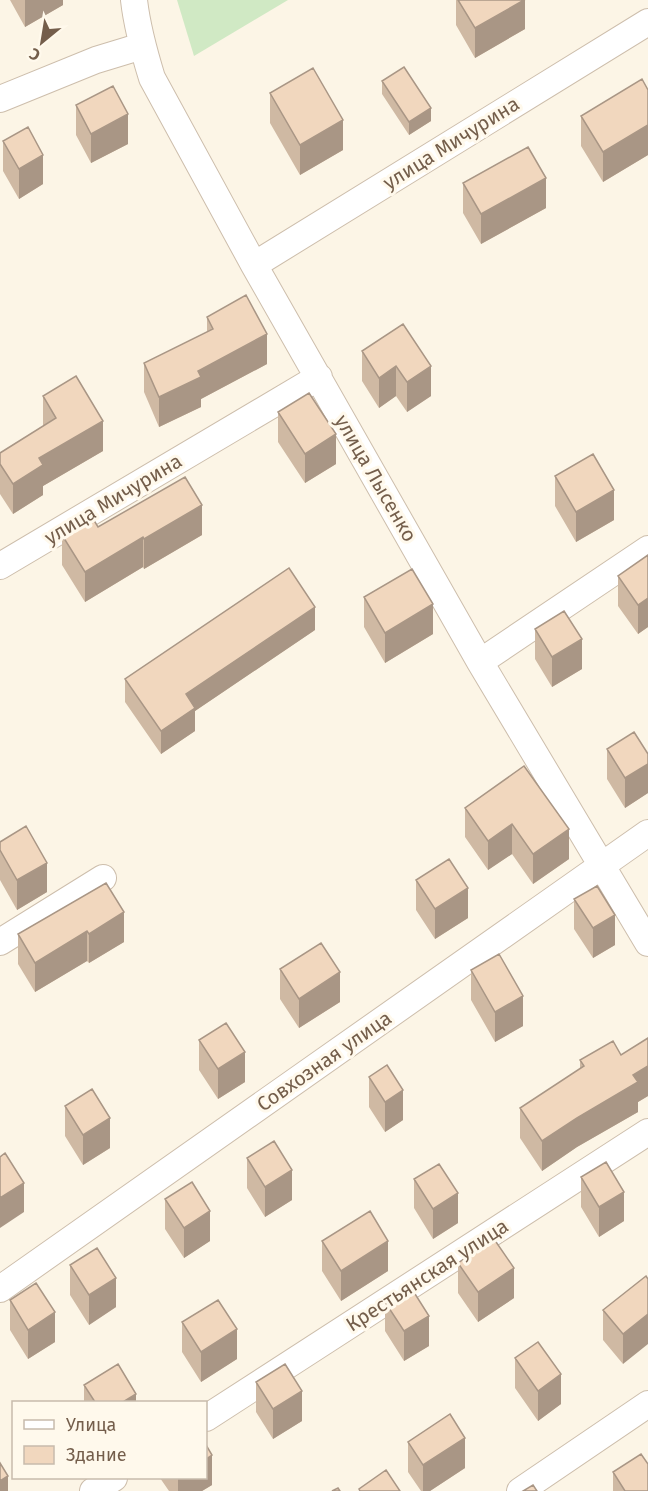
<svg xmlns="http://www.w3.org/2000/svg" width="648" height="1491" font-family="'Fira Sans',sans-serif">
	<style>
		.green { fill: #d0e9c4 }
		.lines { fill: none; stroke-linecap: round; stroke-linejoin: round }
		.minor-casing { stroke: #cdbeac; stroke-width: 28 }
		.minor { stroke: #fff; stroke-width: 26 }
		.wall { fill: #cfb9a3 }
		.shaded-wall { fill: #a99685 }
		.building { fill: #f1d7be; stroke: #a99685; stroke-width: 1.5 }
		.labels { text-anchor: middle; stroke-width: 6; stroke-linejoin: round; paint-order: stroke }
		.street-label { font-size: 20px; fill: #745e4b; stroke: #fff9ec }
	</style>
	<rect width="100%" height="100%" fill="#fcf5e6"/>
	<!-- green -->
	<path class="green" d="M177,0H288L194,56Z"/>
	<g class="lines">
		<defs>
			<path id="minor" d="M134,0C137,27 144,52 152,78L254,265L480,662L648,943
				M0,99L96,60L142,46
				M254,265L648,22
				M0,566L319,377
				M480,662L648,549
				M0,942L103,878
				M0,1289L648,833
				M206,1418L648,1132
				M93,1491L114,1478
				M520,1491L648,1404"/>
		</defs>
		<!-- minor casing -->
		<use href="#minor" class="minor-casing"/>
		<!-- minor -->
		<use href="#minor" class="minor"/>
	</g>
	<!-- wall -->
	<path class="wall" d="M10,0H63V5L25,27Z
		M456,0H525V29L475,58L456,25Z
		M382,81L431,121L409,135L382,94Z
		M648,90V155L603,182L581,146V116Z
		M270,93L343,150L300,175L270,123Z
		M76,105L128,144L91,163L76,135Z
		M3,141L43,184L19,199L3,171Z
		M463,183L546,208L481,244L463,213Z
		M207,317L267,364L201,399V407L159,427L144,392V363L207,332Z
		M403,324L431,396L407,412L396,396L379,408L362,381V351Z
		M43,396L103,451L43,486V495L13,514L0,494V453L43,426Z
		M278,412L336,464L305,483L278,442Z
		M555,476L614,520L576,542L555,506Z
		M98,527L202,535L144,569L143,567L85,602L62,565V535Z
		M648,555V627L638,634L618,606V576Z
		M364,597L433,634L385,663L364,627Z
		M535,629L582,669L552,687L535,659Z
		M315,630L195,711V731L161,754L125,702V679Z
		M607,749L648,754V793L625,808L607,779Z
		M524,766L569,859L533,884L512,854L488,870L465,837V808Z
		M0,842L47,892L17,910L0,880Z
		M416,880L468,918L435,939L416,910Z
		M106,883L124,942L89,963L87,961L35,992L18,964V934Z
		M574,899L615,945L593,958L574,929Z
		M280,969L340,1002L299,1028L280,999Z
		M471,970L523,1026L495,1042L471,1000Z
		M648,1038V1096L638,1102V1112L577,1147L542,1171L520,1138V1108L580,1069V1060L621,1055Z
		M199,1040L245,1082L218,1099L199,1070Z
		M369,1077L403,1120L385,1132L369,1107Z
		M65,1106L110,1148L83,1165L65,1136Z
		M247,1158L292,1200L265,1217L247,1188Z
		M581,1177L624,1221L599,1237L581,1207Z
		M414,1179L458,1223L433,1239L414,1208Z
		M165,1199L210,1241L184,1258L165,1229Z
		M322,1241L388,1271L341,1301L322,1271Z
		M458,1263L514,1298L478,1322L458,1293Z
		M70,1265L116,1307L89,1325L70,1295Z
		M646,1276L623,1364L603,1340V1310Z
		M10,1300L55,1342L28,1359L10,1330Z
		M385,1302L429,1346L404,1361L385,1331Z
		M182,1322L237,1359L201,1382L182,1352Z
		M515,1358L561,1404L538,1421L515,1388Z
		M256,1382L302,1421L273,1439L256,1412Z
		M84,1385L136,1402H84Z
		M408,1442L465,1468L430,1491H421L408,1472Z
		M613,1472L648,1491H613Z
		M160,1478H206L212,1485L202,1491H169Z"/>
	<!-- shaded-wall -->
	<path class="shaded-wall" d="M25,0H63V5L25,27Z
		M524,0H525V29L475,58V28Z
		M431,108V121L409,135V122Z
		M128,114V144L91,163V134Z
		M343,120V150L300,175V145Z
		M648,125V155L603,182V152Z
		M43,155V184L19,199V169Z
		M546,178V208L481,244V214Z
		M267,334V364L201,399V407L159,427V397L198,371Z
		M396,366V396L379,408V378Z
		M431,366V396L407,412V382Z
		M103,421V451L43,486V495L13,514V484L39,458Z
		M336,434V464L305,483V454Z
		M614,490V520L576,542V512Z
		M202,505V535L144,569V539Z
		M143,537V567L85,602V572Z
		M648,598V627L638,634V605Z
		M433,604V634L385,663V633Z
		M315,607V630L195,711V731L161,754V731L186,694Z
		M582,639V669L552,687V657Z
		M648,764V793L625,808V778Z
		M512,824V854L488,870V841Z
		M569,829V859L533,884V854Z
		M47,863V892L17,910V880Z
		M468,888V918L435,939V909Z
		M124,912V942L89,963V934Z
		M615,915V945L593,958V928Z
		M87,931V961L35,992V963Z
		M340,972V1002L299,1028V999Z
		M523,996V1026L495,1042V1012Z
		M245,1052V1082L218,1099V1069Z
		M648,1066V1096L638,1102V1112L577,1147L542,1171V1141L633,1075Z
		M403,1090V1120L385,1132V1102Z
		M110,1118V1148L83,1165V1135Z
		M292,1170V1200L265,1217V1187Z
		M24,1183V1212L0,1228V1198Z
		M624,1192V1221L599,1237V1207Z
		M458,1193V1223L433,1239V1209Z
		M210,1211V1241L184,1258V1228Z
		M388,1241V1271L341,1301V1271Z
		M514,1268V1298L478,1322V1292Z
		M116,1278V1307L89,1325V1295Z
		M55,1312V1342L28,1359V1330Z
		M648,1314V1344L623,1364V1334Z
		M429,1316V1346L404,1361V1331Z
		M237,1329V1359L201,1382V1352Z
		M561,1374V1404L538,1421V1391Z
		M302,1391V1421L273,1439V1409Z
		M136,1394V1402H123Z
		M465,1438V1468L430,1491H423V1465Z
		M212,1455V1485L202,1491H178V1478H206V1459Z
		M8,1476V1491H0V1481Z"/>
	<!-- building -->
	<path class="building" d="M458,0H524L475,28Z
		M404,67L431,108L409,122L382,81Z
		M313,68L343,120L300,145L270,93Z
		M642,79L648,90V125L603,152L581,116Z
		M113,86L128,114L91,134L76,105Z
		M28,127L43,155L19,169L3,141Z
		M528,147L546,178L481,214L463,183Z
		M246,295L267,334L198,371L201,377L159,397L144,363L213,329L207,317Z
		M403,324L431,366L407,382L396,366L379,378L362,351Z
		M76,376L103,421L39,458L43,465L13,484L0,464V453L56,418L43,396Z
		M309,393L336,434L305,454L278,412Z
		M593,454L614,490L576,512L555,476Z
		M185,477L202,505L144,539L143,537L85,572L62,535L92,517L98,527Z
		M648,555V598L638,605L618,576Z
		M289,568L315,607L186,694L195,708L161,731L125,679Z
		M412,569L433,604L385,633L364,597Z
		M564,611L582,639L552,657L535,629Z
		M634,732L648,754V764L625,778L607,749Z
		M524,766L569,829L533,854L512,824L488,841L465,808Z
		M26,826L47,863L17,880L0,850V842Z
		M449,859L468,888L435,909L416,880Z
		M106,883L124,912L89,934L87,931L35,963L18,934Z
		M597,886L615,915L593,928L574,899Z
		M321,943L340,972L299,999L280,969Z
		M499,954L523,996L495,1012L471,970Z
		M226,1023L245,1052L218,1069L199,1040Z
		M648,1038V1066L633,1075L638,1082L577,1118L542,1141L520,1108L584,1066L580,1060L613,1041L621,1055Z
		M387,1065L403,1090L385,1102L369,1077Z
		M92,1089L110,1118L83,1135L65,1106Z
		M274,1141L292,1170L265,1187L247,1158Z
		M5,1153L24,1183L0,1198V1157Z
		M606,1162L624,1192L599,1207L581,1177Z
		M439,1164L458,1193L433,1209L414,1179Z
		M192,1182L210,1211L184,1228L165,1199Z
		M370,1211L388,1241L341,1271L322,1241Z
		M494,1239L514,1268L478,1292L458,1263Z
		M97,1248L116,1278L89,1295L70,1265Z
		M646,1276L648,1279V1314L623,1334L603,1310Z
		M36,1283L55,1312L28,1330L10,1300Z
		M410,1286L429,1316L404,1331L385,1302Z
		M218,1300L237,1329L201,1352L182,1322Z
		M538,1342L561,1374L538,1391L515,1358Z
		M118,1364L136,1394L123,1402H95L84,1385Z
		M285,1364L302,1391L273,1409L256,1382Z
		M450,1414L465,1438L423,1465L408,1442Z
		M206,1445L212,1455L206,1459Z
		M641,1454L648,1464V1491H625L613,1472Z
		M0,1463L8,1476L0,1481Z
		M386,1470L400,1491H360L359,1489Z
		M533,1485L537,1491H523Z
		M338,1488L340,1491H332Z"/>
	<g class="labels">
		<!-- street labels -->
		<g class="street-label">
			<text transform="translate(451 143) rotate(-32)" y="7">улица Мичурина</text>
			<text transform="translate(376 478) rotate(60)" y="7">улица Лысенко</text>
			<text transform="translate(113 499) rotate(-31)" y="7">улица Мичурина</text>
			<text transform="translate(324 1061) rotate(-35)" y="7">Совхозная улица</text>
			<text transform="translate(427 1275) rotate(-33)" y="7">Крестьянская улица</text>
		</g>
	</g>
	<!-- legend -->
	<rect x="12" y="1401" width="195" height="78" fill="#fff9ec" stroke="#c7bbac" stroke-width="1.5"/>
	<rect x="24" y="1420" width="30" height="9" fill="#ffffff" stroke="#c7bbac" stroke-width="1.5"/>
	<text x="66" y="1431" font-size="18" fill="#745e4b">Улица</text>
	<rect x="24" y="1446" width="30" height="18" fill="#f1d7be" stroke="#c7bbac" stroke-width="1.5"/>
	<text x="66" y="1461" font-size="18" fill="#745e4b">Здание</text>
	<!-- north arrow -->
	<g transform="translate(42 42) rotate(210)" stroke="#fff9ec" stroke-width="4.5" paint-order="stroke">
	<path d="M0-4.5L10 22L0 15L-10 22Z" fill="#745e4b"/>
	<text y="-9" font-size="16" font-weight="bold" text-anchor="middle" fill="#745e4b">С</text>
	</g>
</svg>
